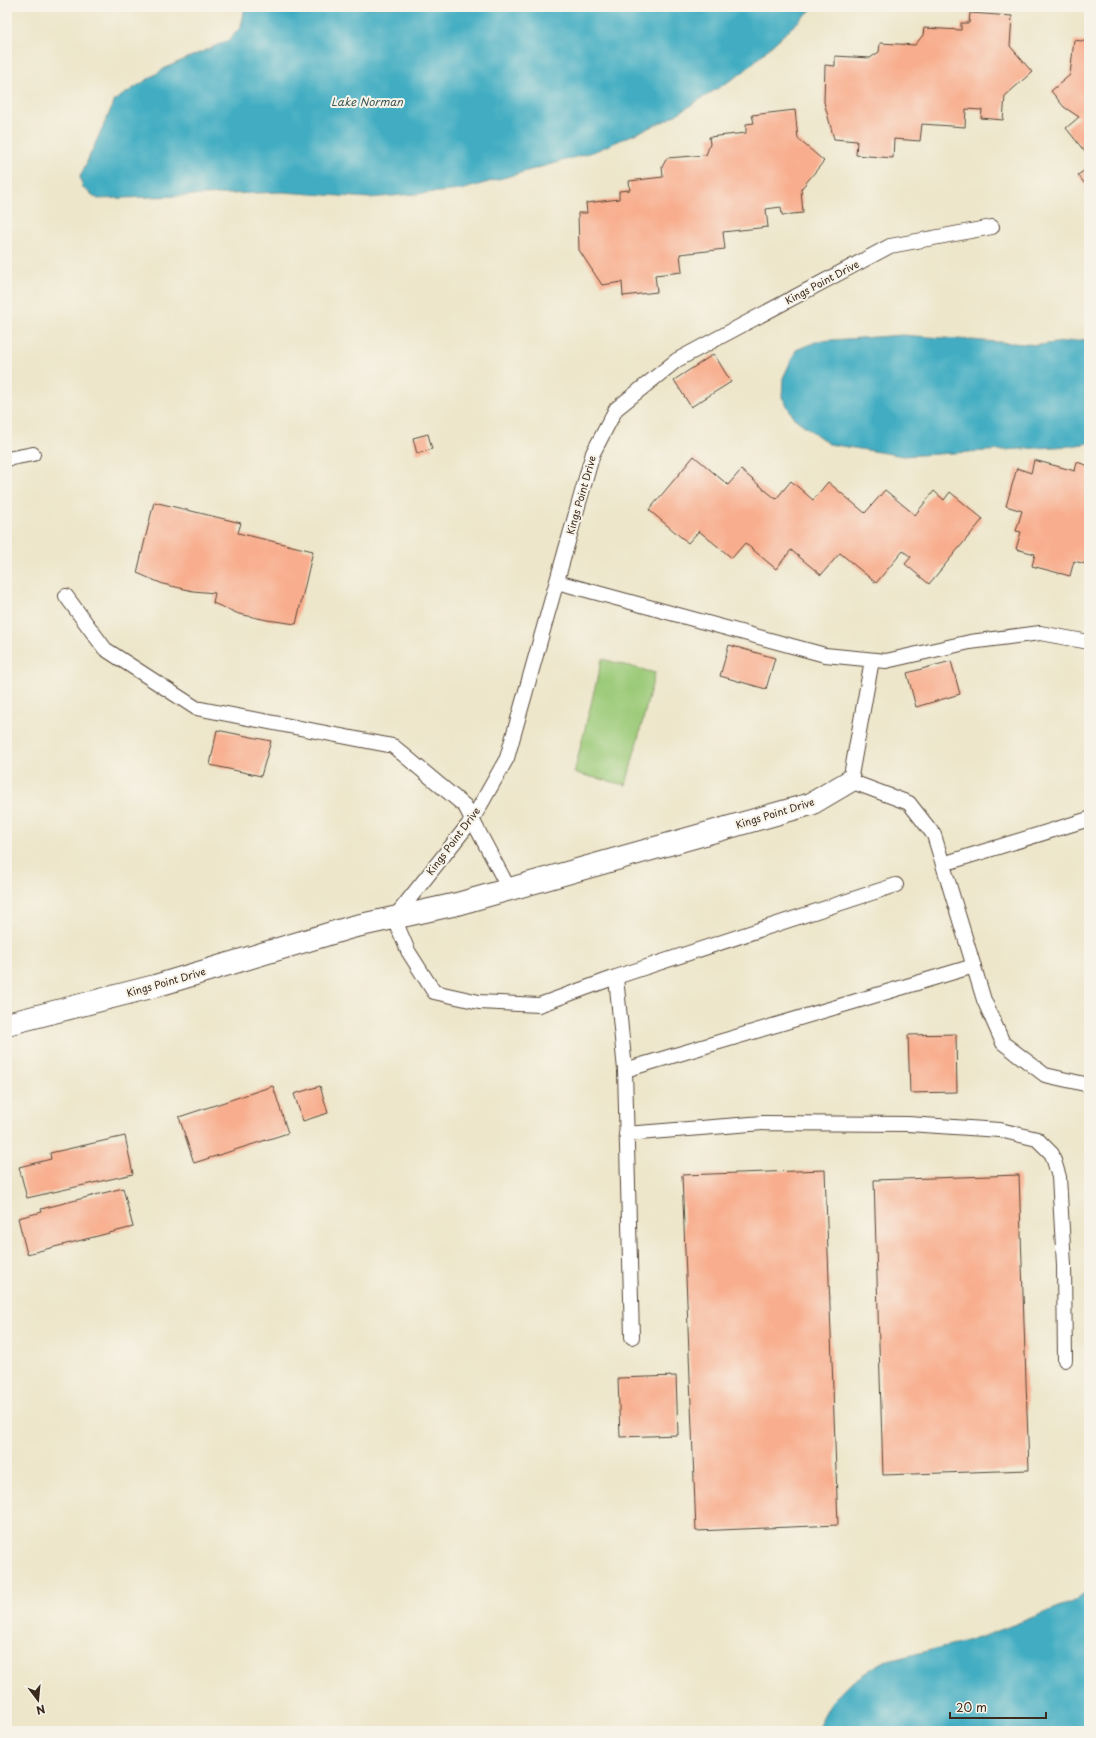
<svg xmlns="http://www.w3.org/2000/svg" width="1096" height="1738" font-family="'Playpen Sans',sans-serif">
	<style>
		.green { fill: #9bca78; stroke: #6b7a4b }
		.water { fill: #43adc2; stroke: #3f6c70 }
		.building { fill: #f8ae8e }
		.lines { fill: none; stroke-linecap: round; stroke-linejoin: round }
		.lane-casing { stroke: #564638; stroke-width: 16 }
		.street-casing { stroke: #564638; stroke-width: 24 }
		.lane { stroke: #fff; stroke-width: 14 }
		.street { stroke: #fff; stroke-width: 22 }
		.labels { text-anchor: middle; stroke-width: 4; stroke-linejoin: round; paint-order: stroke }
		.street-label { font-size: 10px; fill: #3b2a1e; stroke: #f7f3e8 }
		.water-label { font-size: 11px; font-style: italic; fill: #3e5857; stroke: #f7f3e8 }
	</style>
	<rect width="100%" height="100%" fill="#f7f3e8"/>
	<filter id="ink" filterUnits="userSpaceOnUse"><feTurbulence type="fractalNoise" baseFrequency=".025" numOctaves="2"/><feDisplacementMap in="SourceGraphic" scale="8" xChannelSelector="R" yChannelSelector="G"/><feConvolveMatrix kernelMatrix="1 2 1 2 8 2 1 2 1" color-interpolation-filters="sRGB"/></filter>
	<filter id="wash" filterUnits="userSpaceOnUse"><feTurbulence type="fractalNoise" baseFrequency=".012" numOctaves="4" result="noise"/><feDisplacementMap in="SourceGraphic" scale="16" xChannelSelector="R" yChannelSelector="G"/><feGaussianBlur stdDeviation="0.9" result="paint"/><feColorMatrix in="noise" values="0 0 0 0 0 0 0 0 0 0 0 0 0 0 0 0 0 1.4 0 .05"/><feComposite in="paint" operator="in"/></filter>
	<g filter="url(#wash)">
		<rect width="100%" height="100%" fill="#ede6ca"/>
		<!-- green -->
		<path class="green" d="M602,659L655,673L626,785L574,773Z"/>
		<!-- water -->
		<path class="water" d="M245,7H814L742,73L669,119L593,152L461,190L369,198L282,192L98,199L83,188L80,177L115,100L167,67L229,40L241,27Z
			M902,335L1039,345L1089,339V443L1071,446L903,456L829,444L794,418L782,397L783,378L796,350L818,341Z
			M1089,1590V1731H816L832,1701L849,1684L880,1663L982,1637L1072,1602Z"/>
		<g id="blocks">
			<!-- building -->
			<path class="building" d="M970,13L1012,16L1010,46L1032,72L1005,96L1003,120L981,118L982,110L966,109L965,127L922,124L920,141L894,139L893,158L856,155L857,141L834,139L824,102L825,65L835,66V56L870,58L879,52L880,43L915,45L923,35L924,28L961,30V23H969Z
				M1074,40L1089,42V157L1066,128L1079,117L1064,107L1051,91L1070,75Z
				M795,110L798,139L824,161L801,189L803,213L782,215L781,207L766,209L768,227L723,232L725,249L680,254L682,272L655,275L657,292L623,296L622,282L602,285L579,250L578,213H587L586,203L619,199V191L630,190L629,181L663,177L662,167L667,158L706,155L710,144L709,137L746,133V124L754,123L752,115Z
				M1089,167V189L1078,175Z
				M714,354L731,382L691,407L674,380Z
				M428,434L432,449L417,454L413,438Z
				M694,456L728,485L741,470L776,499L791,481L813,500L828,482L865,513L885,490L915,515L934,491L944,500L950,492L983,519L929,584L905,564L911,557L903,551L876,583L840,553L821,575L791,550L776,569L745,543L732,558L699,531L688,543L649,510Z
				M1034,460L1075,471L1077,462L1089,466V565L1074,561L1070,576L1032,566L1035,554L1016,549L1021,532L1016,531L1022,511L1006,506L1017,468L1031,473Z
				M154,502L241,523L238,533L313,551L296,624L267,620L239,614L213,603L215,593L193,591L163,584L137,573Z
				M729,645L775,658L766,689L720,676Z
				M951,661L960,694L916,707L907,673Z
				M217,730L271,741L261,776L210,765Z
				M956,1034L957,1092L910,1093L908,1035Z
				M273,1086L288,1133L194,1163L179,1117Z
				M320,1086L328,1113L303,1121L294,1094Z
				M125,1136L133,1174L27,1198L19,1167L51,1159L50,1153Z
				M825,1170L838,1525L696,1531L682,1175Z
				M1019,1175L1029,1470L883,1475L874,1180Z
				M123,1188L133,1227L27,1254L18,1218L42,1212L41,1209Z
				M676,1376L678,1435L620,1437L618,1378Z"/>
		</g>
	</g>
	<g filter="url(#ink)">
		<use href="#blocks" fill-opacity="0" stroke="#564638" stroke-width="1"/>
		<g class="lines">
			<defs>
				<path id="lane" d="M7,459L33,454
					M557,582L825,655L886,661L970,642L1040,633L1089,642
					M66,596L105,649L196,708L393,746L465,806L509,889
					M872,660L850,781L909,803L934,835L984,1000L1003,1043L1045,1075L1089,1085
					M943,864L1089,819
					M616,977L539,1005L479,1002L434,992L408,951L394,918L472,820L507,758L593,453L616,409L677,360L890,246L992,227
					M625,1070L616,977L896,885
					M626,1134L763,1123L908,1124L1000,1130L1037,1139L1052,1154L1059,1177L1064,1265L1065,1360
					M632,1337L625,1070L974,966"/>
				<path id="street" d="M7,1024L155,986L352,927L457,904L811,804L850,781"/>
			</defs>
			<!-- lane casing -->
			<use href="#lane" class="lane-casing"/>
			<!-- street casing -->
			<use href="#street" class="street-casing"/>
			<!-- lane -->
			<use href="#lane" class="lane"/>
			<!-- street -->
			<use href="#street" class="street"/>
		</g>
	</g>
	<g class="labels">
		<!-- street labels -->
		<g class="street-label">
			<text transform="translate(822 282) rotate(-28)" y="4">Kings Point Drive</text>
			<text transform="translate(581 495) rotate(-74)" y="4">Kings Point Drive</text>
			<text transform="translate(775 813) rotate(-17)" y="4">Kings Point Drive</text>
			<text transform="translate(453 841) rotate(-53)" y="4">Kings Point Drive</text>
			<text transform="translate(166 982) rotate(-16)" y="4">Kings Point Drive</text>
		</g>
		<!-- water labels -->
		<g class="water-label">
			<text x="367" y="106">Lake Norman</text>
		</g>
	</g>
	<!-- margin -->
	<rect width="1096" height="1738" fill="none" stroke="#f7f3e8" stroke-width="24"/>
	<!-- north arrow -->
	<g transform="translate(38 1700) rotate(164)" stroke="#f7f3e8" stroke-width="3" paint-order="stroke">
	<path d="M0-3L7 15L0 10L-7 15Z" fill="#3b2a1e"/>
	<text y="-6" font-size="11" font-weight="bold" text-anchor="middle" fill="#3b2a1e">N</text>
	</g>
	<!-- scale -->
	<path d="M950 1712v6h96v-6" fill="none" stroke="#3b2a1e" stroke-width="2"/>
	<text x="956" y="1712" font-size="12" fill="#3b2a1e" stroke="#f7f3e8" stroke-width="3" paint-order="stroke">20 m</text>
</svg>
